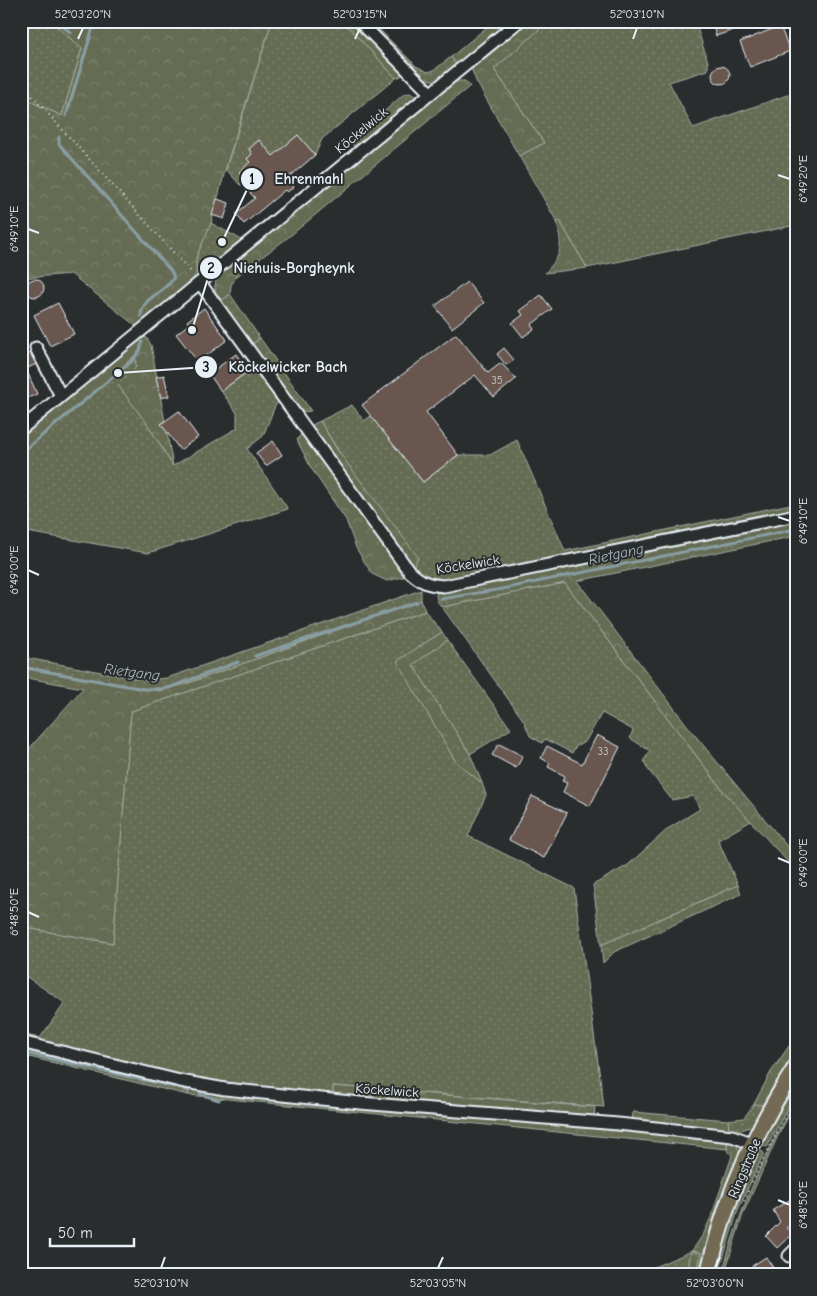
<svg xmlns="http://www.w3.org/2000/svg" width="817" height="1296" font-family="'Comic Neue',sans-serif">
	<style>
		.grass { fill: url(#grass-dots); stroke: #a6aea5 }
		.forest { fill: url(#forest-crowns); stroke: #a6aea5 }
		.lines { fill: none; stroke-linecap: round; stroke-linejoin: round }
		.stream { stroke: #899ea5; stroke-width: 3 }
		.building { fill: #67574f; stroke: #e8f1f8 }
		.minor-casing { stroke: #e8f1f8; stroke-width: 15 }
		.major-casing { stroke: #e8f1f8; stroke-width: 19 }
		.path { stroke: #e8f1f8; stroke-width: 2; stroke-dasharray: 1 4; stroke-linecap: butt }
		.minor { stroke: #2a2d2e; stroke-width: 11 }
		.major { stroke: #736b52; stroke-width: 15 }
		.ticks { fill: none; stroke: #e8f1f8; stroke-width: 2 }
		.labels { text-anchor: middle; stroke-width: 4; stroke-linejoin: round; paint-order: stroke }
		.number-label { font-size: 11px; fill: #c8cace }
		.street-label { font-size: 14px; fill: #e8f1f8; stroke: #2a2d2e }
		.water-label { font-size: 15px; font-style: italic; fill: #a9b9c1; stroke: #2a2d2e }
		.leader { fill: none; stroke: #e8f1f8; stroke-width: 2 }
		.callout-dot { fill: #e8f1f8; stroke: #2a2d2e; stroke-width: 2 }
		.mark-label { font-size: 15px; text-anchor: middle; font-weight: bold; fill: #111 }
		.callout-label { font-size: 15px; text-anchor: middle; font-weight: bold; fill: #e8f1f8; stroke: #2a2d2e; stroke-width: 4; stroke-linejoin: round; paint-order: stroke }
		.neatline { fill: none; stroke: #e8f1f8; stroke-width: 2 }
		.ticks-label { font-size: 12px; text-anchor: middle; fill: #e8f1f8 }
	</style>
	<defs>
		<pattern id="grass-dots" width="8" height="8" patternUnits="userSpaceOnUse" patternTransform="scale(1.25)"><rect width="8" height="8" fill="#656c52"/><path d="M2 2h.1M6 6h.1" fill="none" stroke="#7b816c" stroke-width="1.8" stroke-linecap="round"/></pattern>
		<pattern id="forest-crowns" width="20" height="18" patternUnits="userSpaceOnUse" patternTransform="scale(1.25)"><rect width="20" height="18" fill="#656c52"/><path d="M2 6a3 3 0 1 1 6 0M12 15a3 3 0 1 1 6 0" fill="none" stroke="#7b816c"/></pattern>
	</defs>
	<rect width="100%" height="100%" fill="#2a2d2e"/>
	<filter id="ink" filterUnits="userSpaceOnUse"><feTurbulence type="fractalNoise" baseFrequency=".02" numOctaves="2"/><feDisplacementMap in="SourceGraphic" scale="10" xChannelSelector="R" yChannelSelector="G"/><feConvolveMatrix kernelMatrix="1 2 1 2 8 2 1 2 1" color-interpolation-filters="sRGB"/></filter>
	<g filter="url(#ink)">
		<!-- grass -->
		<path class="grass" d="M21,21H51L82,48L62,116L26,99H21Z
			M272,21H343L396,78L322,139L315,155L298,135L273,156L259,140L249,149L252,154L247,159L250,162L240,172L247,180L240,185L226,169Z
			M362,21H371L416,66L428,72L434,70L451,57L458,67L443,79L436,81L418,77Z
			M549,21H695L708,62V70L669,82L693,128L796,92V225L587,268L560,221L557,222L519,156L544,143L494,69Z
			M410,93L416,97L414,101L356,148L353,146V139L404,94Z
			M211,223L240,239L242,242L207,271L196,274V258Z
			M230,294L260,338L250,346L220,302Z
			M143,334L146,337L141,338L21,438V434Z
			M135,355L136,367L150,428L173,466L237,428V413L221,391L256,366L280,401L275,406L263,436L247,449L288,509L148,553L21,531V452L103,385Z
			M352,405L364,421L371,416L423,482L458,455H490L517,440L565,551L796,503V511L453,580L430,581L412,570L320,421Z
			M565,583L724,792L751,821L718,840L738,885L601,945L593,885L628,865L669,828L700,809L693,796L672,800L647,768L644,760L650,751L630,738L633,730L602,713L585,742L576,746L572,753L545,739L542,743L530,736L524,721L442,607Z
			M421,590V600L186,684L159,692L21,666V657L144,680L167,678Z
			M425,611L442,632L398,661L456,762L482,783L486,795L468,836L574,888L604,1107L333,1086V1096L220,1085L21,1040V1034L40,1038L65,1003L21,973V927L113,943L131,711Z
			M447,640L511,729L470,754L413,665Z
			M22,1047L191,1087L188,1095L21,1055Z
			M796,1052V1057L758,1122C748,1129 741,1131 729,1130L728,1120L744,1118L754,1104L762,1105Z
			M796,1078V1092L767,1147L759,1144Z
			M796,1099V1102L777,1138L743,1214L724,1275H722C737,1215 765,1152 796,1099Z
			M727,1139C735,1142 739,1147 741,1154L702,1275H697L701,1253L692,1251L687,1275H635L692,1251L704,1233L711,1217L732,1156L727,1149Z
			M757,1148L764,1153L738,1210L718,1275H714L738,1195Z"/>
		<!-- forest -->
		<path class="forest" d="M51,21H272L228,160L211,223L196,258V274L190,283L137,327L71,274L21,278V99H25L62,116L82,49Z
			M343,21H353L401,69V76L396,78Z
			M494,21H512L458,67L451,57Z
			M526,21H549L494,69L544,143L519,156L476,81L471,68L475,63Z
			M457,81H465L470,86L291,235L237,276L231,285L230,294L220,302C215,291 212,286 219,275L448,85Z
			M560,221L587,268L545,273C563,254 562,246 557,222Z
			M146,337L151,345L173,466L150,428L118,385L136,367L135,355L103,385L21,452V438L142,338Z
			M260,338L311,411L303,412L297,410L250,346Z
			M320,421L338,451L418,557L412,570L308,427Z
			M303,431L407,576L387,581L372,574L356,548L346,520L311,468L297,440Z
			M796,517V536L577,581L693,733L796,857V871L724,792L565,583L442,607L437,601L436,594L439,589Z
			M421,600L425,611L131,711L113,943L21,927V758L83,688L21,677V666L159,691L186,684Z
			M442,632L447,640L413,665L470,754L482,783L456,762L397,661Z
			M738,885L741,894L614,952L603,963L601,945Z
			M796,1036V1052L762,1105L754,1104L771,1072Z
			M333,1086L595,1107L594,1118L333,1096Z
			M191,1087L727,1139V1149L188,1095Z
			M633,1112L728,1120L729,1130L632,1122Z
			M691,1251L701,1253L697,1275H687Z"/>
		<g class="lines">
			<!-- stream -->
			<path class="stream" d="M57,21L71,33
				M66,116L95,21
				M59,137V144L171,271L174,277C166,293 142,296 141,316
				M21,453L132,361L140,351L142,342
				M441,599L502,589L796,529
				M255,656L417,602
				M21,667L144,689H160L171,687L238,662
				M30,1054L174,1087
				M183,1089L188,1091
				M200,1094L219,1100"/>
		</g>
		<!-- building -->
		<path class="building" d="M712,21H736L739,28L716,36Z
			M780,26L790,51L750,67L740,42Z
			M712 75a9 9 0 1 1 18 0a9 9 0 1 1-18 0Z
			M298,135L315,155L287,179L294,187L287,192L285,190L244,224L236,214L255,198L241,184L247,180L239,172L250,162L247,159L252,154L249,149L259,140L273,156Z
			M217,199L229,203L224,219L212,215Z
			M26 288a9 9 0 1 1 18 0a9 9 0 1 1-18 0Z
			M467,282L484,303L452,328L435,306Z
			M541,295L552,309L531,325L534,329L523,337L512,323L523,315L520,311Z
			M58,303L74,334L50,346L34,315Z
			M204,308L227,340L198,362L176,334L189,324L187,321Z
			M456,334L488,373L501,363L516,379L494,397L475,375L426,412L458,455L423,482L362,405Z
			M504,348L514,360L506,365L497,354Z
			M30,353L36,364L26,369L37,394L21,401V358Z
			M236,354L248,371L221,391L209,374Z
			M164,375L169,396L161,398L156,377Z
			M179,411L198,437L180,450L161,424Z
			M273,441L282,455L266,466L256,453Z
			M597,735L620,747L590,806L563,792L567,783L562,781L565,776L548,767L550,763L541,758L547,746L582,764Z
			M499,744L523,756L516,768L492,755Z
			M532,796L567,813L544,858L509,840Z
			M796,1196V1221L786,1228L792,1234L777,1248L766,1236L780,1222L773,1210Z
			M766,1257L774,1269L766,1275H757L752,1266Z"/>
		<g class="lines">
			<defs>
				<path id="minor" d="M359,21L430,93
					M200,283L409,571C421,582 428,585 444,586L796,515
					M36,348L61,396
					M21,429L519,21
					M21,1042L180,1081L225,1089L360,1103L618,1124L732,1136L754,1144
					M789,1256L796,1249"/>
				<path id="major" d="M708,1275C724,1201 755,1130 796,1067"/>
			</defs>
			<!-- minor casing -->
			<use href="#minor" class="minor-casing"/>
			<!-- major casing -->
			<use href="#major" class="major-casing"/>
			<!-- path -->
			<path class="path" d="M32,96L193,274
				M752,1182L796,1095
				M744,1201L749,1189"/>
			<!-- minor -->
			<use href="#minor" class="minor"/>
			<!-- major -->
			<use href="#major" class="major"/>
		</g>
	</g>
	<!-- ticks -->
	<path class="ticks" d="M78,39L83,28M355,39L360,28M633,39L637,28M778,175L790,179M28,229L39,233M778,517L790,521M28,570L39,575M778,858L790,863M28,912L39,917M778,1200L790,1205M161,1268L165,1257M438,1268L443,1257M715,1268L720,1257"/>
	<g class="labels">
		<!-- number labels -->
		<g class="number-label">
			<text x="497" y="384">35</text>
			<text x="603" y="755">33</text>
		</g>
		<!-- street labels -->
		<g class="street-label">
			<text transform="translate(361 130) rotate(-40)" y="5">Köckelwick</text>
			<text transform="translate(468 564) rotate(-9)" y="5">Köckelwick</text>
			<text transform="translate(387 1090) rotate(4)" y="5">Köckelwick</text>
			<text transform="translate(744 1168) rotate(-67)" y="5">Ringstraße</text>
		</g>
		<!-- water labels -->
		<g class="water-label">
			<text transform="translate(616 554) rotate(-12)" y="5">Rietgang</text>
			<text transform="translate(132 672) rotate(7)" y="5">Rietgang</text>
		</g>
	</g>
	<!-- callouts -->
	<path class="leader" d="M222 242L252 179M192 330L211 268M118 373L206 367"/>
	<g class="callout-dot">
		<circle cx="222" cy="242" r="5"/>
		<circle cx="192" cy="330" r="5"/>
		<circle cx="118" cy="373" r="5"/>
		<circle cx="252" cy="179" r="12"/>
		<circle cx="211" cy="268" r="12"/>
		<circle cx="206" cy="367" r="12"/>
	</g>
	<g class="mark-label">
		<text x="252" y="184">1</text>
		<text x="211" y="273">2</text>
		<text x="206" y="372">3</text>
	</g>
	<g class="callout-label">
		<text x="309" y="184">Ehrenmahl</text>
		<text x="294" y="273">Niehuis-Borgheynk</text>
		<text x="288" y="372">Köckelwicker Bach</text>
	</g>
	<!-- margin -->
	<rect width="817" height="1296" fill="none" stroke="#2a2d2e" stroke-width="55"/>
	<!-- scale -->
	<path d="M50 1238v8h84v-8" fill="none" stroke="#e8f1f8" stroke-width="2.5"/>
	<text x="58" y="1238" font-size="15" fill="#e8f1f8" stroke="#2a2d2e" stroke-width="4" paint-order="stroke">50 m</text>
	<rect x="28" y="28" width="762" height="1240" class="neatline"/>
	<g class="ticks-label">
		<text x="83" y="18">52°03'20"N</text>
		<text x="360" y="18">52°03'15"N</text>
		<text x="637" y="18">52°03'10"N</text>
		<text transform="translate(803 179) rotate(-90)" y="4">6°49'20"E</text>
		<text transform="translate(14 229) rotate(-90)" y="4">6°49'10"E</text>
		<text transform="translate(803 521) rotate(-90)" y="4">6°49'10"E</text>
		<text transform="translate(14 570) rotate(-90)" y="4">6°49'00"E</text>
		<text transform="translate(803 863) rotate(-90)" y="4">6°49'00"E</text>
		<text transform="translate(14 912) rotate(-90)" y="4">6°48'50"E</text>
		<text transform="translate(803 1205) rotate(-90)" y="4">6°48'50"E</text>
		<text x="161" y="1287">52°03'10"N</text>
		<text x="438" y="1287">52°03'05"N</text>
		<text x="715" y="1287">52°03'00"N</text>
	</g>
</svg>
